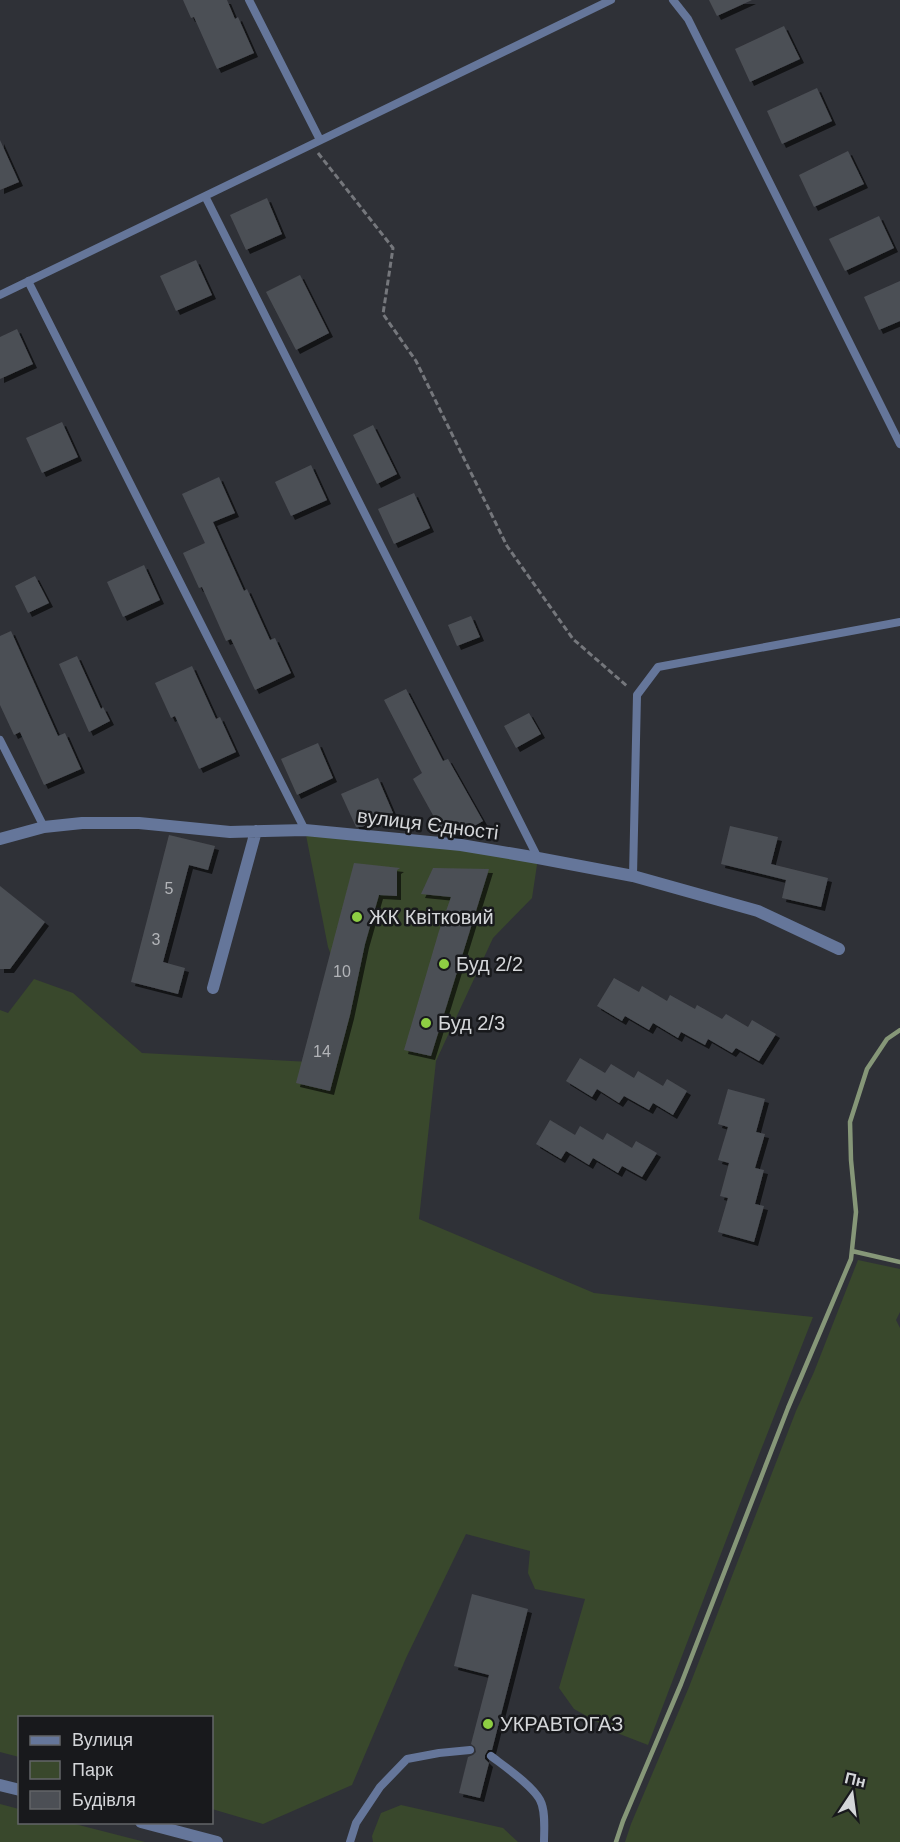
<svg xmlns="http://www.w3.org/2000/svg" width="900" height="1842" font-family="Arial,sans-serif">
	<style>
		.green { fill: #39482c }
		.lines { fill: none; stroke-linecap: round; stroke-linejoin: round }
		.stream { stroke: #869778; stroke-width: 4.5 }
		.building { fill: #4c4f55; filter: url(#shadow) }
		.path { stroke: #75777c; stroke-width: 3; stroke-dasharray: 6 3; stroke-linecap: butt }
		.service { stroke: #65769a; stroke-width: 8 }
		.minor { stroke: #65769a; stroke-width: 12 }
		.poi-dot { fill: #8ece43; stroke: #18191c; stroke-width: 2 }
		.labels { text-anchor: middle; stroke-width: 5; stroke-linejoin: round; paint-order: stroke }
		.number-label { font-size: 16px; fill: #b2b4b8 }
		.street-label { font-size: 20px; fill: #d4d6d9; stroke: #18191c }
		.poi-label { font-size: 20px; fill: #d4d6d9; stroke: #18191c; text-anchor: start }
	</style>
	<defs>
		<filter id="shadow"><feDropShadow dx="4" dy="4" stdDeviation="0" flood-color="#0009"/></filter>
	</defs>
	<rect width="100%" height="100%" fill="#2f3137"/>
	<!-- green -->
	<path class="green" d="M305,830L538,858L532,898L493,938L436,1061L419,1219L594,1293L813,1317L746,1488L648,1745L617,1733L574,1709L559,1688L585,1599L535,1589L528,1573L530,1551L466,1534L406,1658L352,1785L263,1824L212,1809V1718H20L19,1757L0,1752V1010L8,1013L34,979L73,993L142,1053L329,1063L349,1002L328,947Z
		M858,1260L900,1269V1312L896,1320L900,1328V1842H625L631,1824L689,1687L796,1411L814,1372Z
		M0,1804L19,1809L20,1822L71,1823L145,1842H0Z
		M401,1805L503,1828L518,1842H373L372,1836L381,1813Z"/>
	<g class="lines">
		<!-- stream -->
		<path class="stream" d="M852,1251L900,1262
			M616,1842L623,1821L681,1684L788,1408L851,1259L856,1212L851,1160L850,1122L867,1069L887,1039L900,1030"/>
	</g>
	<!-- building -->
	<path class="building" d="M183,0H227L235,19L238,17L254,53L217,69L194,17L191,18Z
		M709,0H752L717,16Z
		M784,26L800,59L750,82L735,49Z
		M817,88L832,121L782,144L767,111Z
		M0,140L19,182L0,190Z
		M848,151L864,184L814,207L799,175Z
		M267,198L282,234L246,250L230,215Z
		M879,216L894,248L845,271L829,239Z
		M196,260L212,295L176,311L160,276Z
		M300,275L329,333L296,350L266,292Z
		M900,281V321L879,330L864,297Z
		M17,329L33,364L0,379V337Z
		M62,422L78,457L42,473L26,438Z
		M373,425L397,474L377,484L353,435Z
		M311,465L327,500L291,516L275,482Z
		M219,477L235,513L213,522L244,591L247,589L270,640L275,638L291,673L255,690L231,639L226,641L202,587L199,588L183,553L205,543L182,494Z
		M414,493L430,528L394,544L378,509Z
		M144,565L160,600L123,617L107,582Z
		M35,576L49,603L28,613L15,586Z
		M471,616L480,637L457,646L448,625Z
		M11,631L58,736L65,733L81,769L44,785L20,732L14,735L0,705V636Z
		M77,656L101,709L103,707L110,721L89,732L59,664Z
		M192,666L216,719L220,717L236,752L199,769L175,716L171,718L155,683Z
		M406,689L443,761L448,759L483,821L457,836L444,835L413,779L422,773L384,700Z
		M529,713L541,734L516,748L504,726Z
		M318,743L333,778L297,795L281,759Z
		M378,778L393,813L362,827H356L341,794Z
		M730,826L778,837L771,864L828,878L821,907L782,898L786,880L721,864Z
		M169,835L215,846L208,870L189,865L163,962L185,968L178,994L131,982Z
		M354,863L400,868L397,870V896L379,895L365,944L350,1015L330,1091L296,1083Z
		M433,868L489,869L431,1056L404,1050L439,931L451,897L421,894Z
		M0,886L45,922L10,969H0Z
		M614,978L639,992L642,986L667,1001L670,995L695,1009L697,1005L722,1019L726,1014L748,1027L752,1020L776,1034L759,1061L736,1048L732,1053L708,1039L705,1045L681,1032L678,1038L653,1023L649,1030L625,1016L622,1021L597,1006Z
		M580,1058L605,1073L611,1064L634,1078L638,1071L663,1086L667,1079L687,1091L673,1115L653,1103L649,1110L624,1096L619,1103L597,1089L592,1097L566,1081Z
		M728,1089L765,1099L756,1132L765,1134L755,1168L764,1170L755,1204L764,1206L754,1242L718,1232L728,1198L720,1196L729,1163L718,1160L728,1127L718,1124Z
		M550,1120L575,1135L580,1126L603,1140L607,1133L632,1148L636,1141L657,1153L642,1177L622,1166L618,1173L593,1158L589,1165L566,1151L561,1159L536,1144Z
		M472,1594L528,1609L492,1750H488L485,1755V1759L489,1763L480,1798L459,1793L468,1757L473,1755L476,1752L475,1747L471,1744L489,1675L454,1666Z"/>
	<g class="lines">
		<!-- path -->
		<path class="path" d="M318,153L393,248L383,314L416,361L507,546L573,639L628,687"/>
		<!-- service -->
		<path class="service" d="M249,0L320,140
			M673,0L688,19L900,444
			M205,196L538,858
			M28,281L305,830
			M0,295L611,0
			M0,740L44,827
			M633,876L637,695L658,667L900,622
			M491,1756C504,1766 532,1785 540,1800C546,1811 544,1830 544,1842
			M350,1842L356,1823L380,1787L407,1759L439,1753L470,1750"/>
		<!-- minor -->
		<path class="minor" d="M0,839L44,827L82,823H139L230,832L305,830L461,845L538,858L633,876L758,911L839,949
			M213,988L256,831
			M0,1785L20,1790
			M141,1822L217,1842"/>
	</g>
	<!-- markers -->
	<g class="poi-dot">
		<circle cx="357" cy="917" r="6"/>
		<circle cx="444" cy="964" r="6"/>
		<circle cx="426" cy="1023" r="6"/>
		<circle cx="488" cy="1724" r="6"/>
	</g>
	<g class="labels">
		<!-- number labels -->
		<g class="number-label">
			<text x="169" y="894">5</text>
			<text x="156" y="945">3</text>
			<text x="342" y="977">10</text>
			<text x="322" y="1057">14</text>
		</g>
		<!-- street labels -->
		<g class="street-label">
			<text transform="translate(428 824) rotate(7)" y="7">вулиця Єдності</text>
		</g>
		<!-- poi labels -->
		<g class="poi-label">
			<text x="369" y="924">ЖК Квітковий</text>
			<text x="456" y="971">Буд 2/2</text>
			<text x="438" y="1030">Буд 2/3</text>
			<text x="500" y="1731">УКРАВТОГАЗ</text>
		</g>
	</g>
	<!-- legend -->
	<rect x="18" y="1716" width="195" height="108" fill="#18191c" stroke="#636568" stroke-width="1.5"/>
	<rect x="30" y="1736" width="30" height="9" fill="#65769a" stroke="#636568" stroke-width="1.5"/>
	<text x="72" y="1746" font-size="18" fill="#d4d6d9">Вулиця</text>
	<rect x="30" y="1761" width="30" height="18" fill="#39482c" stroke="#636568" stroke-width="1.5"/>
	<text x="72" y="1776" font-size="18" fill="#d4d6d9">Парк</text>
	<rect x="30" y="1791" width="30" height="18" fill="#4c4f55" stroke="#636568" stroke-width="1.5"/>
	<text x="72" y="1806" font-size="18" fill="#d4d6d9">Будівля</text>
	<!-- north arrow -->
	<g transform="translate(852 1794) rotate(13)" stroke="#18191c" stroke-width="4.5" paint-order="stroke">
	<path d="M0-4.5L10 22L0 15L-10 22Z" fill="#d4d6d9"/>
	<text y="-9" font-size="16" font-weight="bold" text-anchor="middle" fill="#d4d6d9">Пн</text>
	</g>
</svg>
